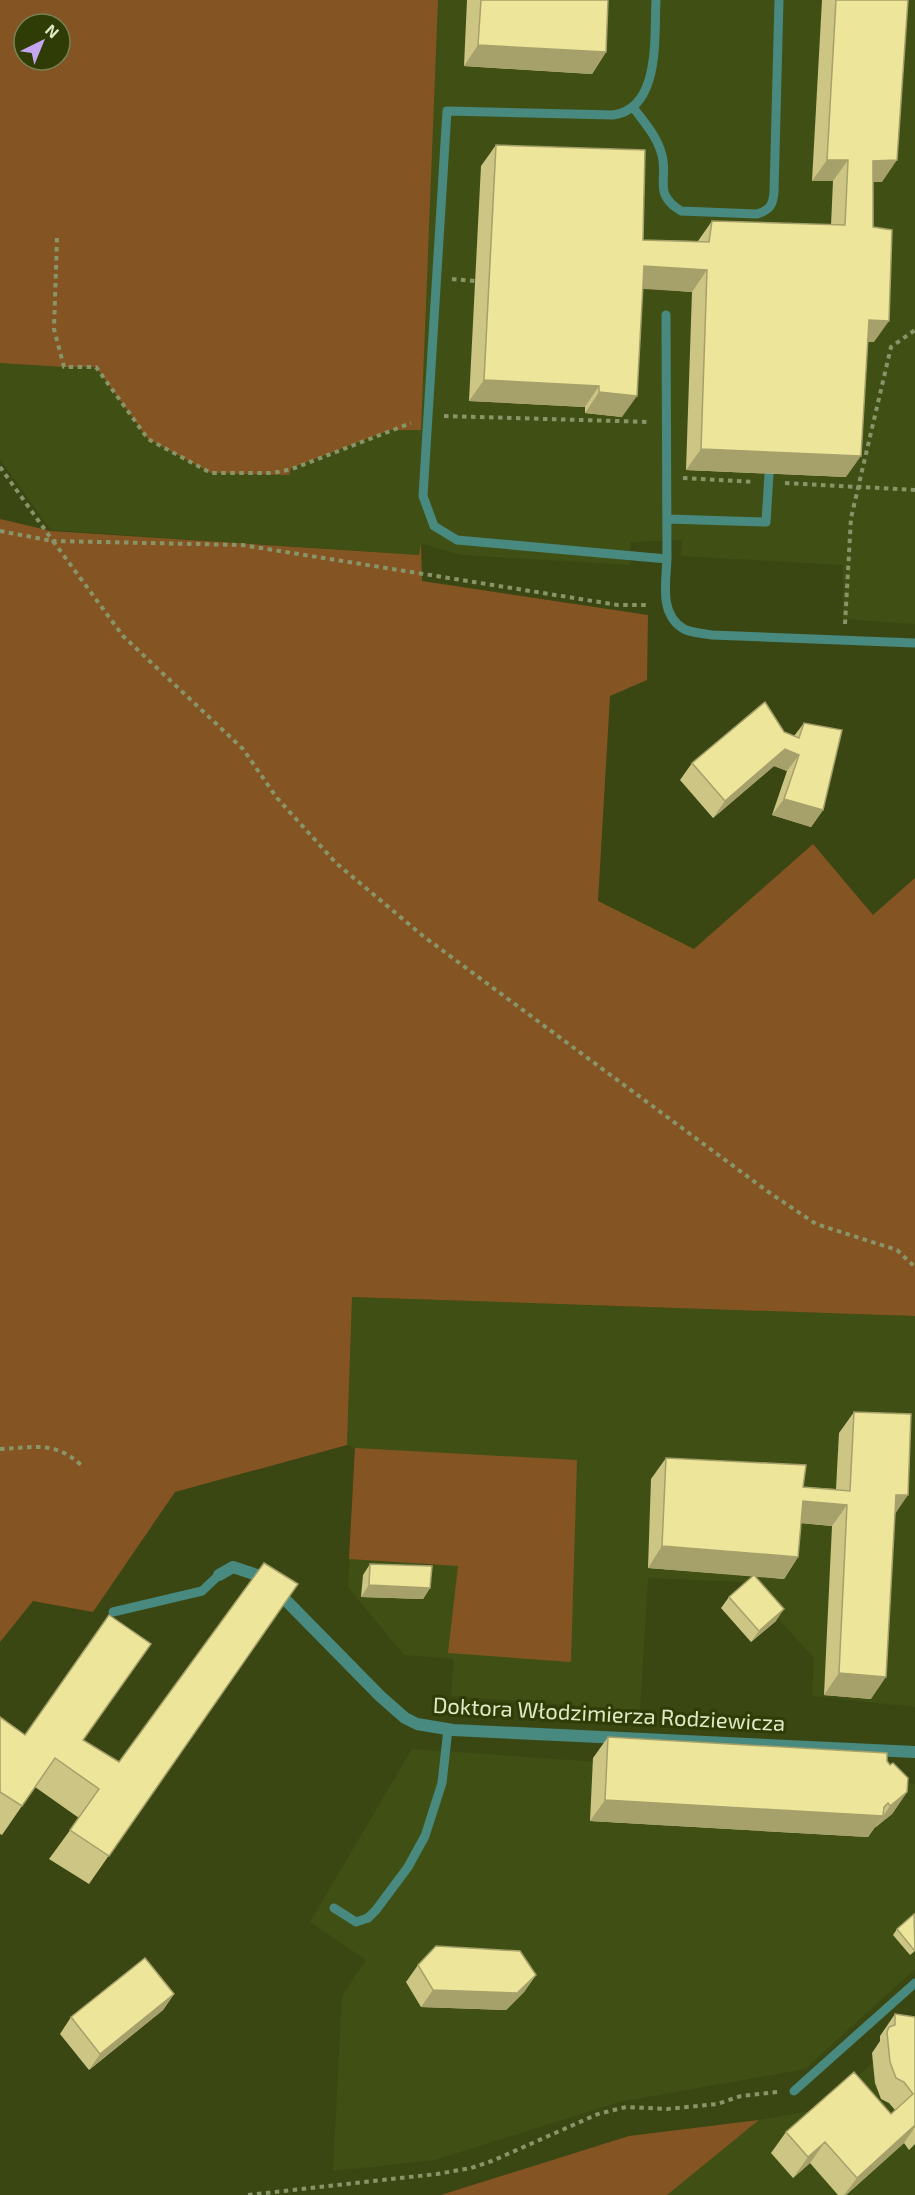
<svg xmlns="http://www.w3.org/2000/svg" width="915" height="2195" font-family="'Exo 2',sans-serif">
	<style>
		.built { fill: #405014; fill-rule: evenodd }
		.green { fill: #855423; fill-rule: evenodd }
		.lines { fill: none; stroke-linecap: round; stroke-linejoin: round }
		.path { stroke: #889569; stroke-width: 4; stroke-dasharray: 4.5 4.5; stroke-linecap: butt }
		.lane { stroke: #488a80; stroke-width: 9 }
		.street { stroke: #488a80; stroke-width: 12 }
		.wall { fill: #ccc584 }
		.shaded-wall { fill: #a6a06b }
		.building { fill: #ede599; stroke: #a6a06b; stroke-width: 1.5 }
		.labels { text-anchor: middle; stroke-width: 6; stroke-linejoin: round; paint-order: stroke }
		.street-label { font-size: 22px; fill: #deeac7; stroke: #303c06 }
	</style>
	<rect width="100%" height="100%" fill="#3a4713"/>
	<!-- built -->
	<path class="built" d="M0,0H915V624L843,619V565L681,556L682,540L630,542V565L461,555L422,544L419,555L51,530L0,459ZM24,24H60V60H24Z
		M352,1297L915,1316V1707L812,1696L814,1658L745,1582L648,1578L640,1710L451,1696L454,1659L404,1655L348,1587L355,1448L347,1445Z
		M412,1749L915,1784V1969L805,2069L619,2102L435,2160L333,2171L342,1996L366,1960L310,1922Z
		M915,2025V2195H667L759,2120L821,2109Z"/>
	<!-- green -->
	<path class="green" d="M0,0H438L421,430H390L291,468L289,475L211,473L148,439L96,367H64L0,363ZM24,24H60V60H24Z
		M0,519L51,531L419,555L421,544L422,581L648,615L647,680L610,696L598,901L694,949L813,844L873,915L915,878V1316L352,1297L347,1445L175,1492L93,1612L33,1601L0,1642Z
		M355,1448L577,1460L571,1662L448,1653L458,1566L349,1559Z
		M759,2120L667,2195H441L629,2136Z"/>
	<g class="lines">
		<!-- path -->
		<path class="path" d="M57,238L54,329L64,367H96L148,439L211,473H273L292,469L411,423
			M452,279L475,281
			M444,416L650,422
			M0,467L53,541L242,545L618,605H650
			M683,478L753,482
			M785,483L915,490
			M0,531L53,541L123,636L243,749L277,798L336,863L423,936L767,1191L816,1224L897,1250L915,1267
			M845,624L851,518L891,347L915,330
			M0,1449C34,1448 54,1440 81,1465
			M248,2195L437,2174L471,2168L492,2161L598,2114L626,2107L667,2109L717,2104L741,2096L778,2092"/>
		<!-- lane -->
		<path class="lane" d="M656,0C654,36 661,109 613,115L447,111L423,496L434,526L457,540L667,559
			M633,107C643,121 656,135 661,152C670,177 651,193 681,211L757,214C770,210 773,205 774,192L779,0
			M666,315L667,559C666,582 659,615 684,629C691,633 703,633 712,635L915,643
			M667,519L766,522L769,474
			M113,1612L202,1591L219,1575
			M334,1908L356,1922L368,1918L376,1910L408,1867L425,1836L442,1783L448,1729
			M794,2091L915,1983"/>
		<!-- street -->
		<path class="street" d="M219,1575L233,1567L263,1577L380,1696L405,1718L417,1724L453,1730L915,1752"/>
	</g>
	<!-- wall -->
	<path class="wall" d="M467,0H608L606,52L592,74L464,66Z
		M822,0H908L882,182H873L874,342H868L846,477L686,470L692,292L643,288L622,417L585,413V407L469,401L481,166L496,145L643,240L698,241L712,221L831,225L833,181H812Z
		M804,723L823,810L811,827L772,815L787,771L774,766L713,818L680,780L692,763L784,732L794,736Z
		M854,1412L895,1513L871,1699L824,1695L832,1526L801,1523L798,1557L784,1579L755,1576L776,1621L751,1642L721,1608L729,1597L753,1576L648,1568L651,1479L666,1458L803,1487L836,1489L839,1433Z
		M370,1564L430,1588L423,1599L361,1597L363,1575Z
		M298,1584L89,1884L49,1859L79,1818L35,1787L2,1835L0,1834V1717L25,1735L83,1740L119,1762Z
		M608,1737L887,1761L907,1792L892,1814L875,1827L868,1837L590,1821L593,1758Z
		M915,1914V1951L910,1955L893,1935L897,1929Z
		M418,1965L536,1975L524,1992L506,2010L421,2007L406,1982Z
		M174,1994L163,2010L89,2070L60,2034L71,2017Z
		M895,2014L915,2017V2144L909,2150L904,2143L846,2195H838L810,2163L793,2178L771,2153L786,2132L891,2114L895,2110L889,2103L881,2099L875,2083L872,2053L880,2041V2036Z"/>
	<!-- shaded-wall -->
	<path class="shaded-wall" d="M478,45L606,52L592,74L464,66Z
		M827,160H848L833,181H812Z
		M897,160L882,182H858L873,161Z
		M644,266L707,270L692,292L629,288Z
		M869,320L889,321L874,342H854Z
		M484,380L599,386L585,407L469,401Z
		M599,392L637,396L622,417L585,413Z
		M701,449L861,456L846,477L686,470Z
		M785,749L799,755L787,771L774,766L713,818L725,801Z
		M784,799L823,810L811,827L772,815Z
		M896,1495H908L893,1517Z
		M803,1501L847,1505L832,1526L788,1522Z
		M662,1546L798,1557L784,1579L648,1568Z
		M369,1585L430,1588L423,1599L361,1597Z
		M784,1609L776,1621L751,1642L759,1631Z
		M839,1673L886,1677L871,1699L824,1695Z
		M907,1792L892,1814L875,1828L890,1806Z
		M605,1800L884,1807L888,1803L879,1816H883L868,1837L590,1821Z
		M536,1975L524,1992L506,2010L421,2007L433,1990Z
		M174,1994L163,2010L89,2070L100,2054Z
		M915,2125V2127L904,2143L846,2195H844L857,2178Z
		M825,2142L810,2163L793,2178L808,2157Z"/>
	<!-- building -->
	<path class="building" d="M481,0H608L606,52L478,45Z
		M836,0H908L897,160L873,161V227L892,230L889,321L869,320L861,456L701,449L707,270L644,266L637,396L599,392V386L484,380L496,145L645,150L643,240L709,242L712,221L845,225L848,160H827Z
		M765,702L784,732L799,738L804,723L842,730L823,810L784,799L799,755L785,749L725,801L692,763Z
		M854,1412L911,1414L908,1495H896L886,1677L839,1673L847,1505L803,1501L798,1557L662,1546L666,1458L806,1465L803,1487L850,1491Z
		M264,1563L298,1584L109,1856L70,1830L99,1789L55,1758L22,1806L0,1792V1717L25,1735L109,1615L151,1644L83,1740L119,1762Z
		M370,1564L432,1566L430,1588L369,1585Z
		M754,1575L784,1609L759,1631L729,1597Z
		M608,1737L887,1753V1761L890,1765L893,1763L908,1778L907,1792L890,1806L888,1803L884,1807L883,1816L605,1800Z
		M914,1914L915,1949L914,1950L897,1929Z
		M436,1946L520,1951L536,1975L517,1993L433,1990L418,1965Z
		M145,1958L174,1994L100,2054L71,2017Z
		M895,2014L915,2017V2125L857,2178L825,2142L808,2157L786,2132L854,2072L891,2114L913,2094L904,2082L896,2078L890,2062L887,2032L889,2027L895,2025Z"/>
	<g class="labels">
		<!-- street labels -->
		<g class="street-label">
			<text transform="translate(609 1714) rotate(3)" y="8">Doktora Włodzimierza Rodziewicza</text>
		</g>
	</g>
	<!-- north arrow -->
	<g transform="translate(42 42) rotate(43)"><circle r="28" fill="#303c06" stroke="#768253" stroke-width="1.5"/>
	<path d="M0-4.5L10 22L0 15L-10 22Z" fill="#c5a7f1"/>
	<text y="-9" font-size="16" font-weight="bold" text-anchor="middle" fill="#deeac7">N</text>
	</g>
</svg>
